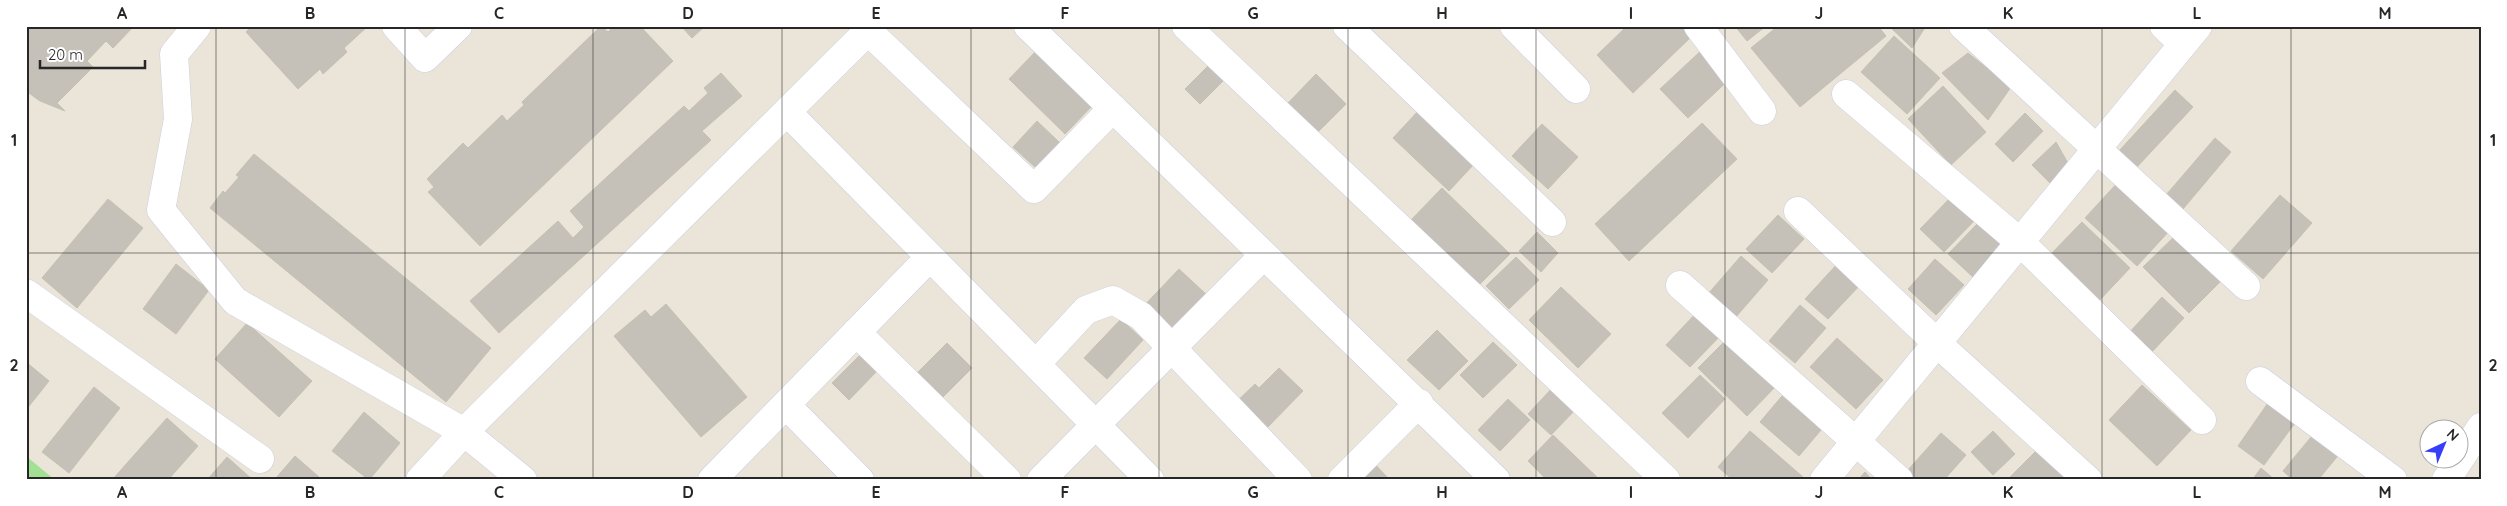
<svg xmlns="http://www.w3.org/2000/svg" width="2507" height="506" font-family="Quicksand,sans-serif">
	<style>
		.green { fill: #a2e194 }
		.building { fill: #c5c1b8; stroke: #c4c1b2 }
		.lines { fill: none; stroke-linecap: round; stroke-linejoin: round }
		.minor-casing { stroke: #cdcee0; stroke-width: 29 }
		.minor { stroke: #fff; stroke-width: 28 }
		.grid { fill: none; stroke: #272727; stroke-width: 1; stroke-opacity: 0.55 }
		.neatline { fill: none; stroke: #272727; stroke-width: 2 }
		.grid-label { font-size: 16px; text-anchor: middle; font-weight: bold; fill: #272727 }
	</style>
	<rect width="100%" height="100%" fill="#eae5d8"/>
	<!-- green -->
	<path class="green" d="M26,456L55,480H26Z"/>
	<!-- building -->
	<path class="building" d="M26,26H134L113,48L106,41L87,61L93,67L57,103L65,111L40,101L26,91Z
		M252,26H368L344,48L347,52L323,74L320,69L298,89L246,32Z
		M601,26L608,32L614,26H640L673,61L480,246L428,192L434,187L427,179L463,143L468,148L502,115L507,121L524,105L522,102Z
		M681,26H705L692,38Z
		M1627,26H1681L1691,37L1633,93L1597,55Z
		M1735,26H1766L1747,41Z
		M1778,26H1878L1886,36L1800,107L1751,48Z
		M1889,26H1926L1912,48Z
		M1894,36L1940,78L1907,114L1861,72Z
		M1705,47L1733,76L1688,118L1660,89Z
		M1038,49L1093,105L1065,134L1009,79Z
		M1968,53L2011,87L1988,120L1942,73Z
		M1213,61L1228,76L1200,104L1185,89Z
		M721,73L742,96L702,131L711,140L499,333L470,301L558,221L573,238L584,227L570,211L684,106L689,111L708,93L704,88Z
		M1316,74L1346,104L1317,133L1288,103Z
		M1943,86L1986,132L1951,165L1908,119Z
		M2175,90L2193,107L2136,168L2118,152Z
		M1420,109L1476,162L1449,191L1393,138Z
		M2025,113L2043,131L2013,162L1995,144Z
		M1037,121L1060,143L1036,168L1013,147Z
		M1702,123L1737,159L1629,261L1595,224Z
		M1542,124L1578,157L1548,189L1512,156Z
		M2215,138L2231,152L2183,209L2166,195Z
		M2056,142L2069,165L2057,190L2032,165Z
		M254,154L491,348L446,402L210,208L223,191L225,193L239,177L236,175Z
		M2120,180L2172,228L2137,266L2085,218Z
		M1442,188L1510,254L1479,285L1411,220Z
		M2280,195L2312,223L2263,279L2231,251Z
		M1952,196L1976,219L1944,252L1920,229Z
		M108,199L143,228L77,308L42,278Z
		M1778,215L1804,239L1772,273L1746,249Z
		M1980,221L2006,244L1974,278L1948,254Z
		M2082,222L2130,268L2097,303L2048,257Z
		M1537,232L1558,253L1541,272L1519,251Z
		M2178,233L2223,279L2189,313L2143,267Z
		M1741,256L1768,280L1735,318L1708,294Z
		M1516,257L1539,280L1509,309L1486,286Z
		M1935,259L1964,285L1936,315L1908,289Z
		M1839,262L1862,283L1828,319L1805,299Z
		M176,264L209,290L176,334L143,309Z
		M1179,269L1208,296L1168,338L1139,311Z
		M1561,287L1611,334L1578,368L1529,320Z
		M2162,297L2184,318L2149,355L2127,335Z
		M666,304L747,397L701,437L614,336L645,310L651,317Z
		M1800,305L1826,328L1795,363L1769,341Z
		M1699,310L1723,333L1690,367L1666,345Z
		M1121,319L1143,340L1107,379L1084,358Z
		M247,323L312,381L279,417L215,359Z
		M1437,330L1468,361L1439,390L1407,360Z
		M1729,337L1778,384L1747,416L1698,368Z
		M1837,338L1883,380L1856,409L1810,367Z
		M1493,342L1517,365L1483,398L1460,375Z
		M947,343L972,368L939,401L914,376Z
		M861,354L878,370L849,400L832,383Z
		M26,362L49,381L26,410Z
		M1279,368L1303,391L1261,434L1232,406L1255,384L1259,388Z
		M1700,375L1725,399L1688,438L1662,413Z
		M1555,385L1577,408L1551,435L1528,414Z
		M2142,385L2191,430L2157,466L2109,420Z
		M94,387L120,408L69,473L42,452Z
		M1782,396L1821,430L1799,456L1760,422Z
		M1508,399L1530,420L1500,451L1478,430Z
		M2270,400L2298,419L2264,465L2238,446Z
		M364,412L400,443L369,480L332,451Z
		M167,418L198,446L168,480H112Z
		M1750,431L1803,477L1801,480H1733L1718,467Z
		M1993,431L2015,454L1993,475L1971,452Z
		M2316,431L2341,452L2318,480H2293L2283,471Z
		M1941,433L1966,455L1944,480H1918L1907,471Z
		M1553,435L1600,480H1547L1528,461Z
		M2043,444L2069,470L2060,480H2007Z
		M295,456L319,477L317,480H278L276,478Z
		M227,457L253,480H207Z
		M1371,460L1388,478L1350,480Z
		M2261,468L2275,480H2252Z
		M1865,472L1872,480H1858Z"/>
	<g class="lines">
		<defs>
			<path id="minor" d="M197,26L174,54L178,119L161,210L235,301L464,432L523,480
				M396,26L425,58L458,26
				M1028,26L1496,480
				M1186,26L1666,480
				M1347,26L1552,222
				M1514,26L1576,89
				M1698,26L1762,111
				M1963,26L2246,286
				M2164,26L2183,44
				M868,31L1034,189L1113,108
				M1846,94L2021,243L2202,420
				M788,113L1150,480
				M1798,211L1938,344L2088,480
				M1680,285L1899,480
				M26,293L260,459
				M856,332L1007,480
				M1036,364L1086,310L1113,300L1141,316L1298,480
				M2260,381L2393,480
				M786,405L860,480
				M420,480L464,432L873,26
				M712,480L930,257
				M1041,480L1264,255
				M1342,480L1419,403
				M1824,480L2198,26
				M2446,480L2481,427"/>
		</defs>
		<!-- minor casing -->
		<use href="#minor" class="minor-casing"/>
		<!-- minor -->
		<use href="#minor" class="minor"/>
	</g>
	<!-- grid -->
	<path class="grid" d="M216,26V480M405,26V480M593,26V480M782,26V480M971,26V480M1159,26V480M1348,26V480M1536,26V480M1725,26V480M1914,26V480M2102,26V480M2291,26V480M26,253H2481"/>
	<!-- border -->
	<rect width="2507" height="506" fill="none" stroke="#ffffff" stroke-width="55"/>
	<!-- north arrow -->
	<g transform="translate(2444 444) rotate(44)"><circle r="24" fill="#ffffff" stroke="#a9a9a9"/>
	<path d="M0-4L9 19L0 12L-9 19Z" fill="#373df8"/>
	<text y="-8" font-size="14" font-weight="bold" text-anchor="middle" fill="#272727">N</text>
	</g>
	<!-- scale -->
	<path d="M40 60v8h105v-8" fill="none" stroke="#272727" stroke-width="2.5"/>
	<text x="48" y="60" font-size="15" fill="#272727" stroke="#ffffff" stroke-width="4" paint-order="stroke">20 m</text>
	<rect x="28" y="28" width="2452" height="450" class="neatline"/>
	<g class="grid-label">
		<text x="122" y="19">A</text>
		<text x="310" y="19">B</text>
		<text x="499" y="19">C</text>
		<text x="688" y="19">D</text>
		<text x="876" y="19">E</text>
		<text x="1065" y="19">F</text>
		<text x="1253" y="19">G</text>
		<text x="1442" y="19">H</text>
		<text x="1631" y="19">I</text>
		<text x="1819" y="19">J</text>
		<text x="2008" y="19">K</text>
		<text x="2197" y="19">L</text>
		<text x="2385" y="19">M</text>
		<text x="14" y="146">1</text>
		<text x="2493" y="146">1</text>
		<text x="14" y="371">2</text>
		<text x="2493" y="371">2</text>
		<text x="122" y="498">A</text>
		<text x="310" y="498">B</text>
		<text x="499" y="498">C</text>
		<text x="688" y="498">D</text>
		<text x="876" y="498">E</text>
		<text x="1065" y="498">F</text>
		<text x="1253" y="498">G</text>
		<text x="1442" y="498">H</text>
		<text x="1631" y="498">I</text>
		<text x="1819" y="498">J</text>
		<text x="2008" y="498">K</text>
		<text x="2197" y="498">L</text>
		<text x="2385" y="498">M</text>
	</g>
</svg>
